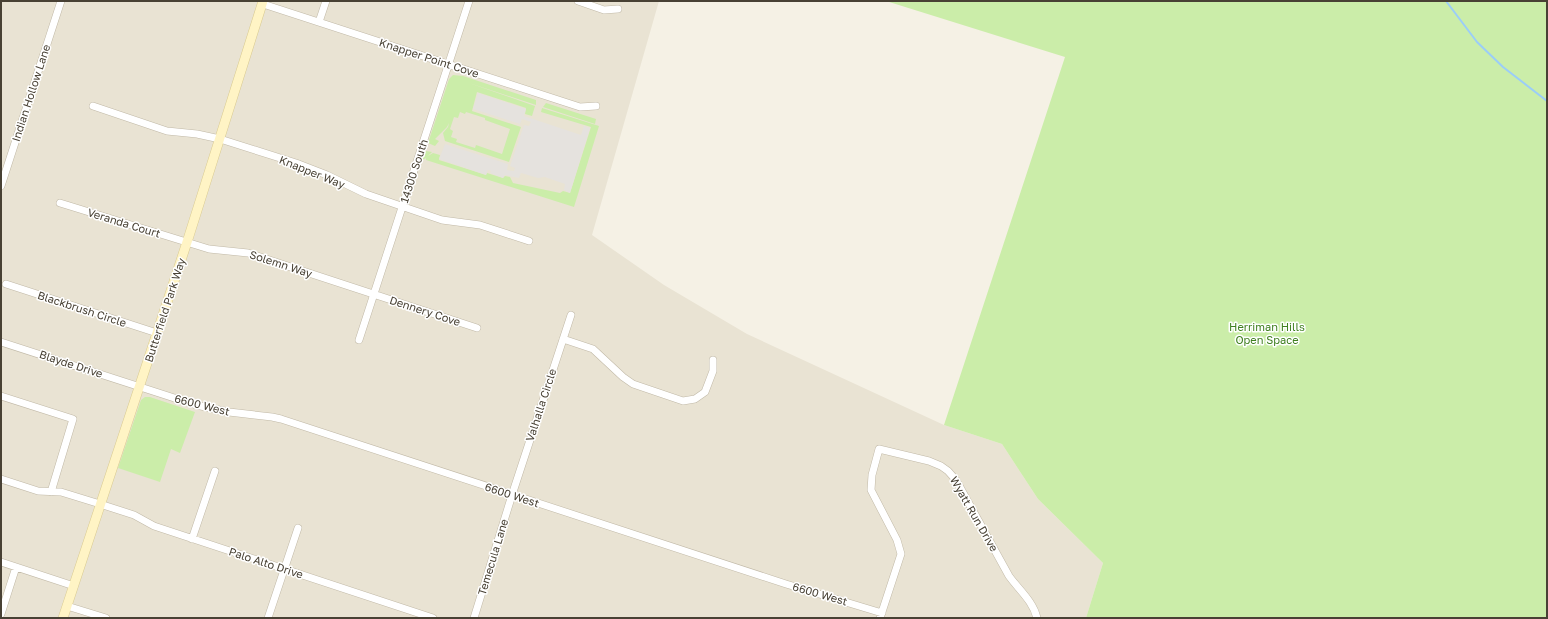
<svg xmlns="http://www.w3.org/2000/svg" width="1548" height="619" font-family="'Golos Text',sans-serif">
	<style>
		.residential { fill: #e9e3d3 }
		.green { fill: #cbeda9; fill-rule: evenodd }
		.parking { fill: #e5e2de }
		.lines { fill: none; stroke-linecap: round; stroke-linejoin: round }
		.stream { stroke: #9bcdf8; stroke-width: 2 }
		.street-casing { stroke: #c1b9a7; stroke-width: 8 }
		.secondary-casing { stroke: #d9ca90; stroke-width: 10 }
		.street { stroke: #fff; stroke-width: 7 }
		.secondary { stroke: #fff4c5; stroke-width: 9 }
		.labels { text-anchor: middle; stroke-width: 3; stroke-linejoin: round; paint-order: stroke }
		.street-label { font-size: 11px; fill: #484134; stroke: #fff }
		.park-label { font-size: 11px; fill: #408021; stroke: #fff }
	</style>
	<rect width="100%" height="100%" fill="#f5f1e5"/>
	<!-- residential -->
	<path class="residential" d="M1,1H659L592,235L664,285L747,334L944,425L1002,444L1038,499L1103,563L1086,618H1Z"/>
	<!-- green -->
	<path class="green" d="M886,1H1547V618H1086L1103,563L1038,499L1002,444L944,425L1065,57Z
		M453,75L463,76L536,100V105L469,83L535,106L532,116L525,114L526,108L477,92L472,111L521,127L509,162L445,141L443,133L448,127L449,123L447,127L435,139L439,141L435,146L428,143L449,79ZM460,112L465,114L466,112L485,118V120L510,129L502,154L476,145L475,148L456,142L457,139L451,137L453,131L450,129L454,117L458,118Z
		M546,103L596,119L595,124L543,107Z
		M542,108L599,126L574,207L426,160V158L421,161L426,151L432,152L428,156L433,153L440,155L439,160L486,175L487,173L503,178L505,176L510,177L513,183L560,193L563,191L570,193L591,127L541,112Z
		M145,397H150L195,412L180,453L171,449L160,482L118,468L141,400Z"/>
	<!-- parking -->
	<path class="parking" d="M478,93L526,109L524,116L581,135L584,126L590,128L570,193L564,190L565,184L545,177L538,178L521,173L519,178L505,175L503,178L490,173L491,171L488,170L486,175L439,159L445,144L508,164L507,170L514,171L515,168L510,166L524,125L529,126L531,122L522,119L520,124L473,109Z"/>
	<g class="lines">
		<!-- stream -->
		<path class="stream" d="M1446,1L1477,42L1503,67L1547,101"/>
		<defs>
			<path id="street" d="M578,1L604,10L618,9
				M263,4L580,107L596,106
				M319,22L326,1
				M93,106L167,131L197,134L220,139L296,163L327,175L366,194L442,220L480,225L529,241
				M1,186L61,1
				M60,203L209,249L248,253L477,328
				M6,284L157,333
				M563,339L593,349L623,377L633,384L683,401L695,399L705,392L713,371V360
				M359,340L469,1
				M1,342L196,405L229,412L272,417L281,419L786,584L882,613
				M1,396L73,419L51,492
				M1,479L38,491L61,492L100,504L134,515L154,526L433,618
				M192,539L215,471
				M1,562L74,586
				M67,606L106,618
				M1,614L16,567
				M268,618L298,528
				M474,618L512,495L571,315
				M880,618L901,554L897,540L871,490L872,475L879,449L929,461L941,466L948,471L956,480L1009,576C1019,590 1033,601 1037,618"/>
			<path id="secondary" d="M63,618L189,236L263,1"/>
		</defs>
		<!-- street casing -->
		<use href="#street" class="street-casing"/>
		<!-- secondary casing -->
		<use href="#secondary" class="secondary-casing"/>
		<!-- street -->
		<use href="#street" class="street"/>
		<!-- secondary -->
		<use href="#secondary" class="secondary"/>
	</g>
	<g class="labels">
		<!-- street labels -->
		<g class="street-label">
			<text transform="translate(429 58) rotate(18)" y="4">Knapper Point Cove</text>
			<text transform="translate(31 93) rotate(-72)" y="4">Indian Hollow Lane</text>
			<text transform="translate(414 171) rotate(-72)" y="4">14300 South</text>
			<text transform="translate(312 172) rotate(22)" y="4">Knapper Way</text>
			<text transform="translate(124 223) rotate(17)" y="4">Veranda Court</text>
			<text transform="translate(281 264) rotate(18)" y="4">Solemn Way</text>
			<text transform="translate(82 309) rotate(18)" y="4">Blackbrush Circle</text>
			<text transform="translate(165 310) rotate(-72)" y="4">Butterfield Park Way</text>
			<text transform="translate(425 311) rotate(18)" y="4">Dennery Cove</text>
			<text transform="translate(71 364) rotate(18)" y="4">Blayde Drive</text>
			<text transform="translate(202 405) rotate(14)" y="4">6600 West</text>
			<text transform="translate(541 405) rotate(-72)" y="4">Valhalla Circle</text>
			<text transform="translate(512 495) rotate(18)" y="4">6600 West</text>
			<text transform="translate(974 514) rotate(60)" y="4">Wyatt Run Drive</text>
			<text transform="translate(493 557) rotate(-73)" y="4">Temecula Lane</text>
			<text transform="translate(266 563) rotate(18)" y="4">Palo Alto Drive</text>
			<text transform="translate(820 594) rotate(16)" y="4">6600 West</text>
		</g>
		<!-- park labels -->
		<g class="park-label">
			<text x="1267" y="331">Herriman Hills<tspan x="1267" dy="13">Open Space</tspan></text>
		</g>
	</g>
	<!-- border -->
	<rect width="1548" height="619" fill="none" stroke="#484134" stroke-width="4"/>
</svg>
